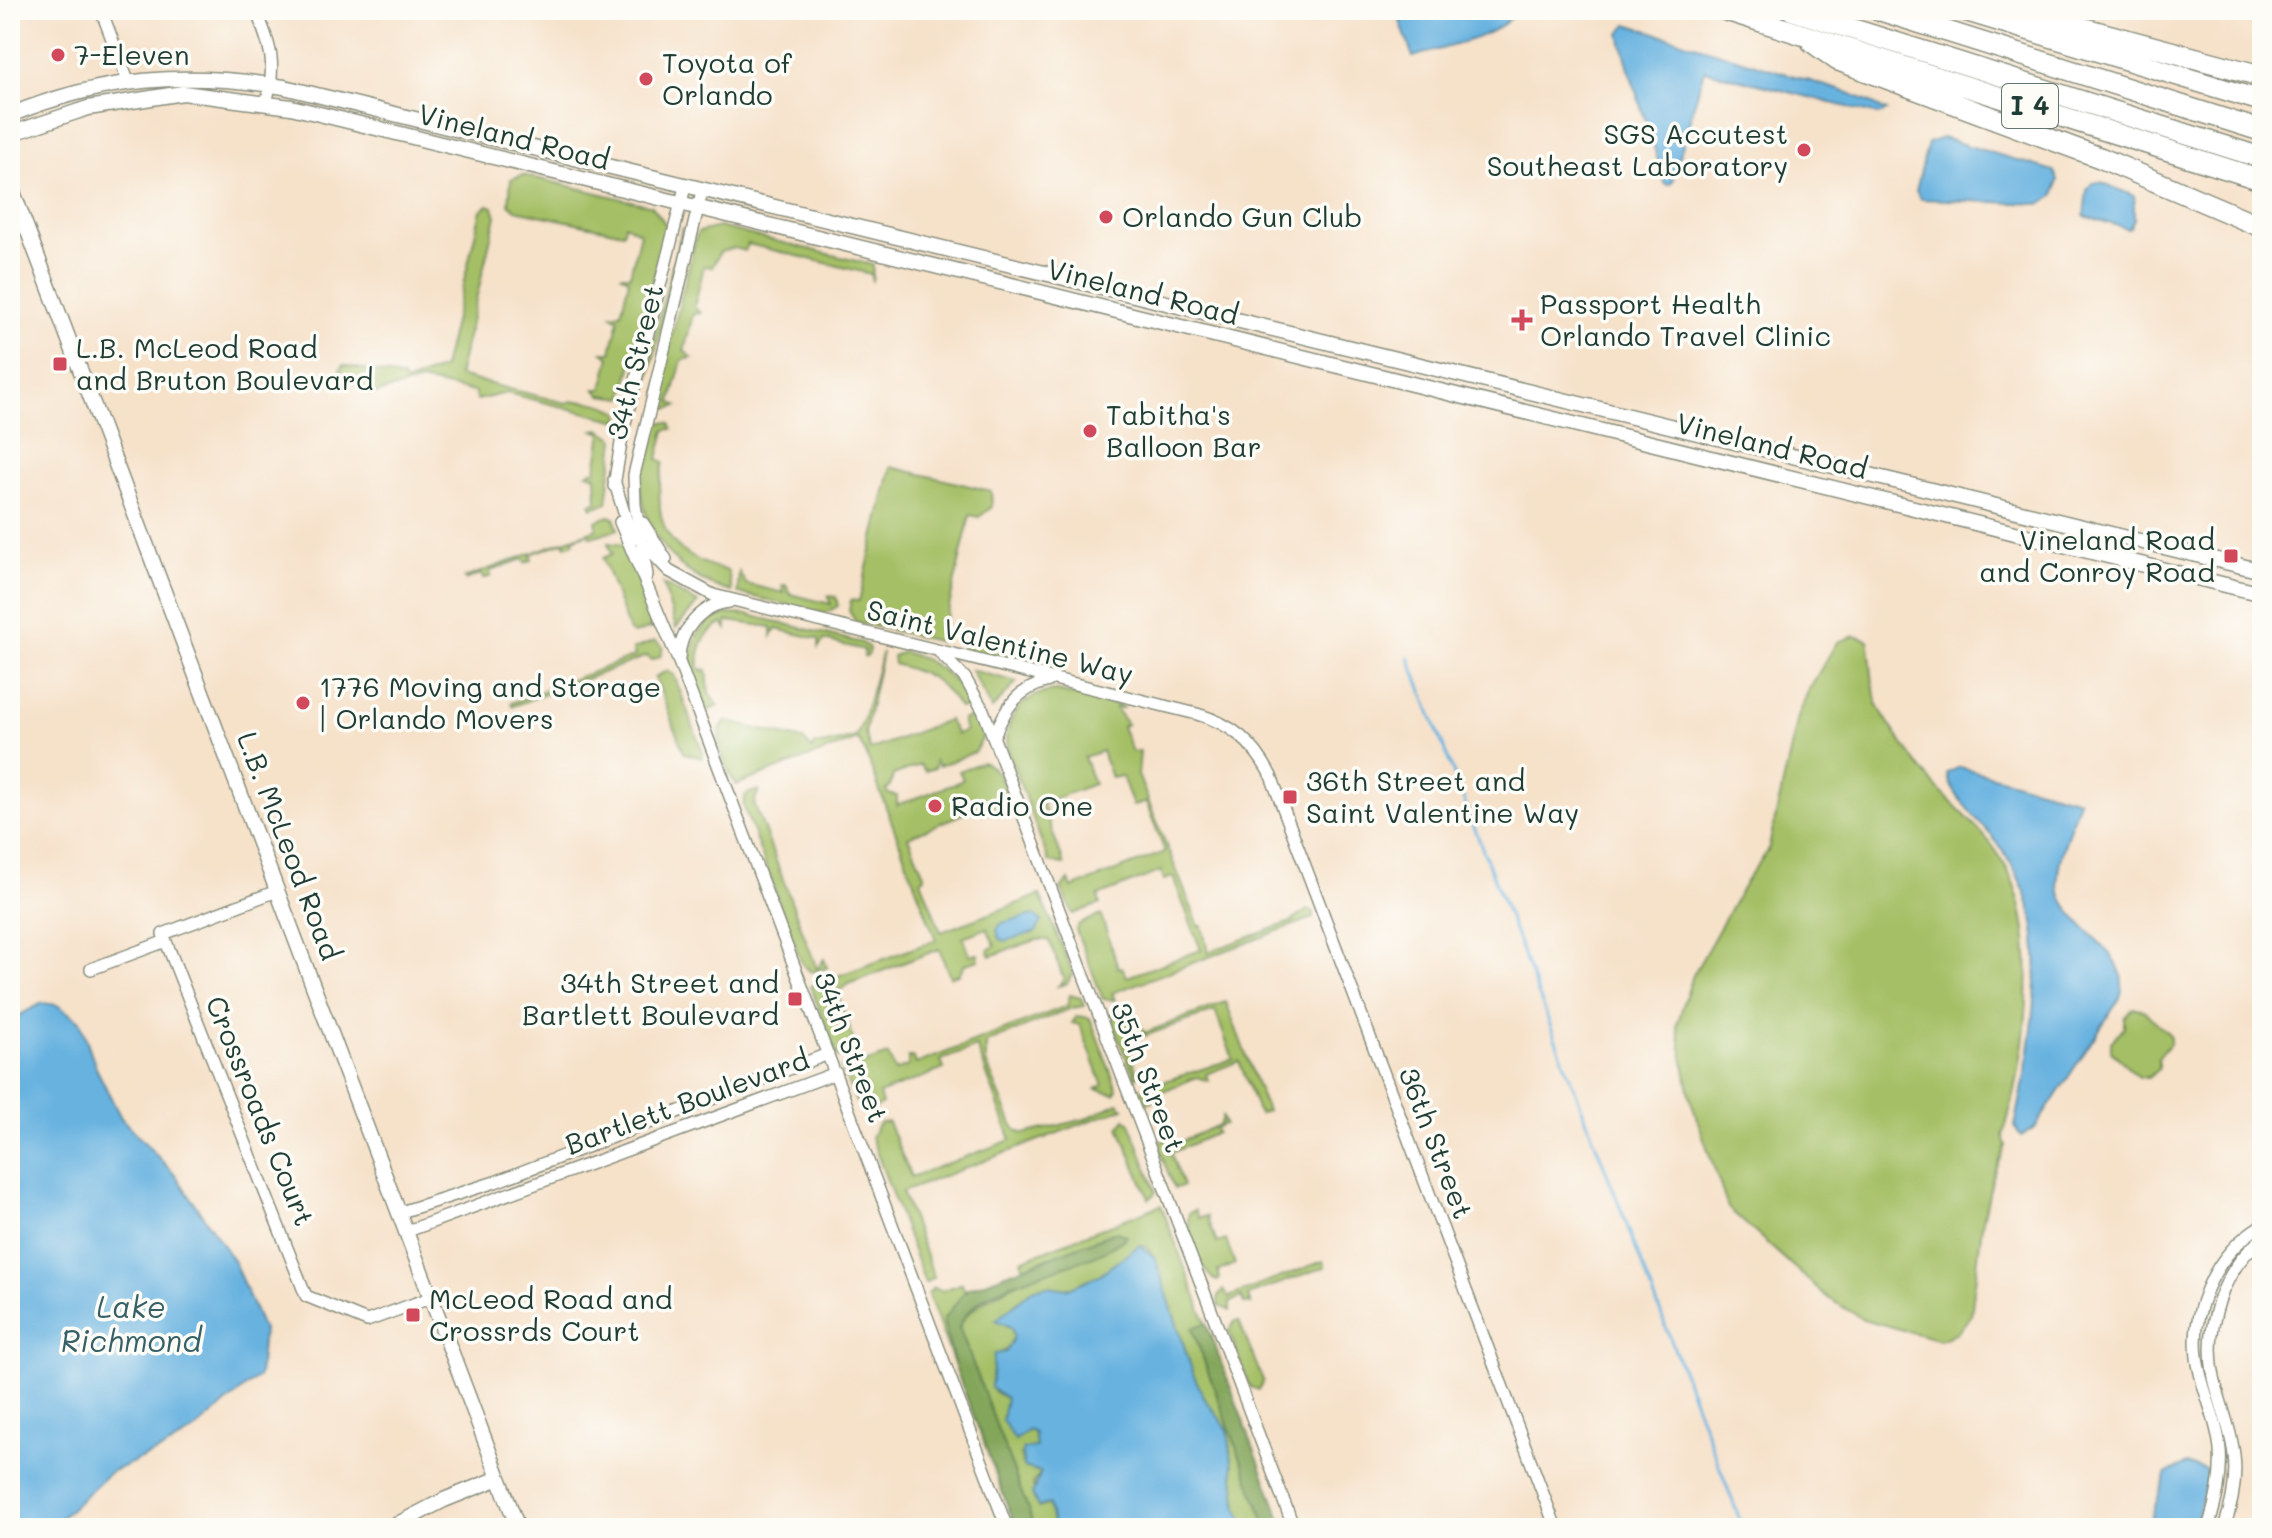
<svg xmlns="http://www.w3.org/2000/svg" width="2272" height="1538" font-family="Mali,sans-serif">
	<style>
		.green { fill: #a4bf65; stroke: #627e4c; stroke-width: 2 }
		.forest { fill: #83a65a; stroke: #517247; stroke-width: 2 }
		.water { fill: #68b2e0; stroke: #44788a; stroke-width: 2 }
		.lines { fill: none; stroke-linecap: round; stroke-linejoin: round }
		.stream { stroke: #68b2e0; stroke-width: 3 }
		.minor-casing { stroke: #8a8f7e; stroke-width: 14 }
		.tertiary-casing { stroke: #8a8f7e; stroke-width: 17 }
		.motorway-casing { stroke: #8a8f7e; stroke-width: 23 }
		.minor { stroke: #fff; stroke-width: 11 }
		.tertiary { stroke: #fff; stroke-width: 14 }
		.motorway { stroke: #fff; stroke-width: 20 }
		.poi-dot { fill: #d1495b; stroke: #fdfcf7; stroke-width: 3 }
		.labels { text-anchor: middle; stroke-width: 7; stroke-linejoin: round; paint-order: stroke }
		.shield { fill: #fdfcf7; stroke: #62766e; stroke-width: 2 }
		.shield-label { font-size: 26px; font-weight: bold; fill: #1f3d34 }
		.poi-label { font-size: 28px; fill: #1f3d34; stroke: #fdfcf7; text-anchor: start }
		.street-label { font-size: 28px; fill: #1f3d34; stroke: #fdfcf7 }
		.water-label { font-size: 30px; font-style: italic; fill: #356068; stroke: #fdfcf7 }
	</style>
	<rect width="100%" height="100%" fill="#fdfcf7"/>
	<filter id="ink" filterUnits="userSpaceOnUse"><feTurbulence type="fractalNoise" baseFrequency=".0125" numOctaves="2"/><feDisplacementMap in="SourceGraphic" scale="16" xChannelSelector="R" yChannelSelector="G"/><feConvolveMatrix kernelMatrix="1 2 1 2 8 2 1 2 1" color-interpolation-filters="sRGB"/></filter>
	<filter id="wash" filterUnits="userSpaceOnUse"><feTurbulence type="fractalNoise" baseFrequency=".006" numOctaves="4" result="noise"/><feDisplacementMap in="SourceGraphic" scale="32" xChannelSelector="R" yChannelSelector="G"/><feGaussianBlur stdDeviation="1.8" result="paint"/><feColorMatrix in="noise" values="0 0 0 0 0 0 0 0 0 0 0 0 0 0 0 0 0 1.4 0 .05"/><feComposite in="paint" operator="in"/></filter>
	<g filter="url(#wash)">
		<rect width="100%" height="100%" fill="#f6e1c9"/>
		<!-- green -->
		<path class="green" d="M523,175L652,206L667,226L623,398L601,395L595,389H602L610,357L603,352H611L619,319L612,315L621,313L629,280L622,275H630L640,233L625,224L623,233L516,210L509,204L511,179Z
			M488,205L493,207L496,216L458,376L566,403C577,398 607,403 620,413L619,421L507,393L477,400L475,392L421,381L370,395L339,372L343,365L403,378L405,383L443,368L481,210Z
			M719,227L873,265L872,282L871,274L748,244L745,251L734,248L720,252L712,267L704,266L694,307L701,313L693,314L684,351L692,358L682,360L671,402L678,406L668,409L661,405L658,392L696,237L698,232Z
			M682,228V241L645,394L640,401L641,386Z
			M661,422L670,423L672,429L665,430L658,459L664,462C650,523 666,555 728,571L732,592C678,577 640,533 640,476C641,460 647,443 651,427Z
			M600,429L615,439L607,503L592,508L590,504L597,502L596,476L587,473L596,470L602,433L594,430Z
			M891,467L991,491L992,507L979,517L970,515L941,642L856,622L849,611L851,600L859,601Z
			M609,516L614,518L618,529L591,537L589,533L573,539L574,543L566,546L564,542L531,554L532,560L525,563L523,559L490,571L491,576L483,579L481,574L465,580L464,578L597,529L596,521Z
			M608,543L625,545L653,619L651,628L634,634L629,631L603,558L612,554Z
			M739,572L746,584L784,593L782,585H786L790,594L831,604L828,596L836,597L838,606L824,614L738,593Z
			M663,584L698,603L676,628Z
			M727,614L749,615L862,643L869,648L868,656L864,657V650L824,640L819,647V639L776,629L772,636V627L727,621V629L723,623C703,632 697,648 699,669L707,670L709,693L719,706L709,710C703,705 701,697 698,689C686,657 690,624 727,614Z
			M1855,636L1868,640C1872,659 1871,689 1878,705C1889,727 1925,776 1943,794C1965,816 1991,838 2006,867C2043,935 2026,1064 2003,1135L2006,1146L1992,1180L1982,1225L1971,1315L1957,1333L1940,1340L1863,1319L1828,1298L1728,1208L1691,1101L1677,1025L1692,977L1749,876L1768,851L1798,717L1808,691L1837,642Z
			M967,638L1049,658L1050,667L965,649L962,645Z
			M655,641L663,647L660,657L651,660L647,656L513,706L511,703L635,656L633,649Z
			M882,652L865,733L870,750L948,720L957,734L965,731L962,720L976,715L983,737L975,752L939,766L935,761V768L925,771L920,765L893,775L890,787L886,790L888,794L897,796V805L957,783L963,779L959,771L982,762C997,765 1010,792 1005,806L984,814L980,808L974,809L908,837L925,877L921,880L941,932L1040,895L1073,972L1067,984L1058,986L1064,980L1049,940H1036L991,956L988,950L995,946L987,928L963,937L970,955L978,954L979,960L965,964L959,974L950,977L939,949L851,983L837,992L854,1041L845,1045L847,1055L838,1058L810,986L936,940L866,754L858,739L736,785C726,767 710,738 726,721L803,740L812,749L815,744L822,745L856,737L863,721Z
			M903,652C931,659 951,673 967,697L966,708H959C938,676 929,675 894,664L893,656Z
			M971,670L1017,682L992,709Z
			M667,671L674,675L703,753L702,758L684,753L655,677Z
			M1057,691L1117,705L1124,708H1115L1127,724L1122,726L1132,752L1140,751L1138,775L1199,926H1202L1208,952L1291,922L1307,910L1313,912V918L1112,993L1115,1000L1103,999L1076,930L1079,924L1101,915L1118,968L1122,967L1127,977L1201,950L1173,877L1164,880L1161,871L1098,896L1100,904L1073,914L1061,889L1069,880L1072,888L1165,852L1146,802L1133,806L1122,776L1111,778L1102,751L1084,757L1094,784L1042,803L1064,864L1049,862L1009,753C1000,719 1025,692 1057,691Z
			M759,790L754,803L817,969L824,959L827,968L811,972L802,964L743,805L746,794Z
			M1070,995L1081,998L1084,1006L1072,1008L986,1043V1062L1011,1122L1016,1130L1024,1134L1085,1119L1118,1103L1124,1108L902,1192L934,1277L925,1283L871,1137L879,1123L888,1122L911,1177L1011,1140L977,1047L941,1060L944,1069L879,1094L882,1104L876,1108L856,1102L841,1067L849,1064L851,1068L888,1055L895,1071L908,1066V1057H913L916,1064L1067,1006Z
			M1226,1002L1267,1111L1259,1114L1239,1061L1206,1074L1208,1081L1197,1077L1156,1094L1153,1101L1143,1104L1139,1095L1143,1088L1233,1059L1215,1011L1127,1042L1138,1076L1135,1078L1110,1019L1112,1012L1119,1010L1123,1018L1136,1014L1144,1033Z
			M2133,1008L2143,1010L2170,1035V1044L2158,1058V1069L2149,1077H2139L2111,1051V1042L2124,1027V1018Z
			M1077,1016L1090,1018L1117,1089L1115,1094L1096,1089L1103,1086L1080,1025L1072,1023Z
			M1222,1117L1225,1124L1215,1128L1217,1133L1171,1153L1183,1186L1174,1188L1157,1143L1168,1139L1175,1144L1219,1125Z
			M1125,1119L1130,1123L1156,1192L1149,1199L1119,1127Z
			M1161,1205L1206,1323L1192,1329L1267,1528H1245L1238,1509L1228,1430L1205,1399L1194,1376L1155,1258L1147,1247L1140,1245L1099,1275L1066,1289L1047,1286L1033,1289L997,1320L1011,1327L1014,1336L1012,1346L999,1354L994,1392L1006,1398L1002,1420L1023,1433L1031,1429L1037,1441L1036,1447L1021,1454L1024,1467L1041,1472L1033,1484L1039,1508L1049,1504L1054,1528H1035L959,1327C974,1290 1085,1258 1125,1239L1116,1232L1024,1267L1021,1260Z
			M1195,1210L1199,1218L1207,1216L1217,1243L1226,1240L1235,1264L1218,1271L1220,1279L1217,1281C1200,1273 1185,1231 1189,1213Z
			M1323,1261L1325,1267L1248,1295L1251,1304L1244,1303L1242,1297L1230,1302V1311L1218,1305V1296L1223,1290L1229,1297Z
			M962,1283L964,1290L967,1289L943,1320L955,1367L928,1294L933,1288L941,1291Z
			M1235,1321H1239L1263,1381L1259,1390L1250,1387L1229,1332Z"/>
		<!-- forest -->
		<path class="forest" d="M1116,1232L1127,1236C1087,1274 981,1273 959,1327L1035,1528H1016L955,1367L943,1320L967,1289Z
			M1206,1323L1284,1528H1267L1192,1328Z"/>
		<!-- water -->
		<path class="water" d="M1396,10H1516C1503,37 1441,48 1413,57Z
			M1627,24L1852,94L1887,111L1878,115L1704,70L1672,183L1668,185L1664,183C1652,133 1631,85 1620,34Z
			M1942,138L2054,171L2058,180L2054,196L2040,204L1921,199L1916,191L1928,143Z
			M2101,182L2134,196V219L2129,229L2084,216L2087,190L2092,183Z
			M1960,767L2079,800C2072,825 2056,859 2058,884C2063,928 2136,951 2120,998L2035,1128L2021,1136L2015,1127C2028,1064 2046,971 2030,907C2025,888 2014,868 2004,852C1989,828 1950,798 1947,773Z
			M1034,915L1042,921L1036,932L1005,941L999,939L997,929L1002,923Z
			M42,1003L57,1005L80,1021L97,1070L121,1118L176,1176L234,1262L263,1330L259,1376L192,1432L166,1448L110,1472L50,1528H10V1020Z
			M1140,1245L1155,1258L1194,1376L1205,1399L1228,1430L1238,1509L1245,1528H1054L1049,1504L1038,1507L1032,1494L1041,1472L1024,1467L1022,1449L1036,1447L1034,1433L1028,1430L1015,1440L1002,1420L1006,1398L991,1388L994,1354L1006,1352L1014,1336L1011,1327L996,1320L1033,1289L1047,1286L1067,1289L1099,1275Z
			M2187,1464L2209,1471L2195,1528H2147L2167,1473Z"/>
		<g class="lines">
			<!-- stream -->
			<path class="stream" d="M1409,657L1743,1528"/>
		</g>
	</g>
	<g filter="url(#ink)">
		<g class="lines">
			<defs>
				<path id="minor" d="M101,10L128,81
					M256,10C271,48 277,63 266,103
					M614,480L629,529L669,571L713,595L1197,714C1232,724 1254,743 1271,776L1556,1528
					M614,486L623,431L685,187
					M620,522L679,662L1007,1528
					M643,523L666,559
					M647,575L635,505L634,475L702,191
					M940,653L965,678L983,710L1294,1528
					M679,659C679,631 701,605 729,602
					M994,736C1006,707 1017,689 1049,681
					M277,891L163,934L306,1296L367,1321L430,1298
					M91,969L166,941
					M398,1213L495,1182L828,1054
					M405,1232L836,1073
					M2208,1528C2216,1502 2222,1477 2220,1450C2218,1423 2206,1399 2200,1373C2186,1317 2212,1255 2262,1225
					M2224,1528C2232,1505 2237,1480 2234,1455C2231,1428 2220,1404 2214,1378C2204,1329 2221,1270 2262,1239"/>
				<path id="tertiary" d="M10,115C104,77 185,71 284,87L2262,571
					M10,134L88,108L183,93L291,107L2262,594
					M10,184L518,1528
					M390,1528L444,1500L499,1478"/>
				<path id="motorway" d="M1725,10L2262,180
					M1792,10L2262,158
					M1879,10L2262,131
					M1963,10L2262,101
					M2016,10L2262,76
					M1812,42L1837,60L2101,158L2262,227"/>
			</defs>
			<!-- minor casing -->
			<use href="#minor" class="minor-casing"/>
			<!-- tertiary casing -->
			<use href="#tertiary" class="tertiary-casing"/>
			<!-- motorway casing -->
			<use href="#motorway" class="motorway-casing"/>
			<!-- minor -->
			<use href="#minor" class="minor"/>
			<!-- tertiary -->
			<use href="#tertiary" class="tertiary"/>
			<!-- motorway -->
			<use href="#motorway" class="motorway"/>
		</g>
	</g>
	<!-- markers -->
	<g class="poi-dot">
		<circle cx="58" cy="55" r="8"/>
		<circle cx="646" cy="79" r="8"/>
		<circle cx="1804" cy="150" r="8"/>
		<circle cx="1106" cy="217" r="8"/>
		<path d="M1518 308h8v8h8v8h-8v8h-8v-8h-8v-8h8z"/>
		<rect x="52" y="356" width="16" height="16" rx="4"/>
		<circle cx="1090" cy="431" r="8"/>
		<rect x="2223" y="548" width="16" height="16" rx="4"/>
		<circle cx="303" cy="703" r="8"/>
		<rect x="1282" y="789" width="16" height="16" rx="4"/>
		<circle cx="935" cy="806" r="8"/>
		<rect x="787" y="991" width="16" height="16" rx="4"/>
		<rect x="405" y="1307" width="16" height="16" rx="4"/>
	</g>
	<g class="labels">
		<!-- shield labels -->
		<rect class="shield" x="2002" y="84" width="56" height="44" rx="6"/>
		<g class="shield-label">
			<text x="2030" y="115">I 4</text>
		</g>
		<!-- poi labels -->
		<g class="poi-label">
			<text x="74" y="65">7-Eleven</text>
			<text x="662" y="73">Toyota of<tspan x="662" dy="32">Orlando</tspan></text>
			<text x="1788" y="144" text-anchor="end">SGS Accutest<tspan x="1788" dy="32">Southeast Laboratory</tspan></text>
			<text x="1122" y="227">Orlando Gun Club</text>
			<text x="1540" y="314">Passport Health<tspan x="1540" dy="32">Orlando Travel Clinic</tspan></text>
			<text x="76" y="358">L.B. McLeod Road<tspan x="76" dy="32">and Bruton Boulevard</tspan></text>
			<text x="1106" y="425">Tabitha's<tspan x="1106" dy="32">Balloon Bar</tspan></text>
			<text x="2215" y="550" text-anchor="end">Vineland Road<tspan x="2215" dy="32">and Conroy Road</tspan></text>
			<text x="319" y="697">1776 Moving and Storage<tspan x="319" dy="32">| Orlando Movers</tspan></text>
			<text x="1306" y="791">36th Street and<tspan x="1306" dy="32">Saint Valentine Way</tspan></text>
			<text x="951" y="816">Radio One</text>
			<text x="779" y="993" text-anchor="end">34th Street and<tspan x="779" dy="32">Bartlett Boulevard</tspan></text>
			<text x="429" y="1309">McLeod Road and<tspan x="429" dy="32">Crossrds Court</tspan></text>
		</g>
		<!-- street labels -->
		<g class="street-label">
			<text transform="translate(514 137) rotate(14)" y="10">Vineland Road</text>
			<text transform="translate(1143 292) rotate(14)" y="10">Vineland Road</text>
			<text transform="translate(635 362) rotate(-76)" y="10">34th Street</text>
			<text transform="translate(1772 446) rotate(14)" y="10">Vineland Road</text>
			<text transform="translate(1000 642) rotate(14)" y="10">Saint Valentine Way</text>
			<text transform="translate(289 846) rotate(69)" y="10">L.B. McLeod Road</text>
			<text transform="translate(851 1047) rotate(69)" y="10">34th Street</text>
			<text transform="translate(1148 1077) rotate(69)" y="10">35th Street</text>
			<text transform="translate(687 1102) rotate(-20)" y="10">Bartlett Boulevard</text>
			<text transform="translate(260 1111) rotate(68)" y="10">Crossroads Court</text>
			<text transform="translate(1436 1143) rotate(69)" y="10">36th Street</text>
		</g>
		<!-- water labels -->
		<g class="water-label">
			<text x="131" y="1318">Lake<tspan x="131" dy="34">Richmond</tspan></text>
		</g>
	</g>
	<!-- margin -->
	<rect width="2272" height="1538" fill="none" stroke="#fdfcf7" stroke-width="40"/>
</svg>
